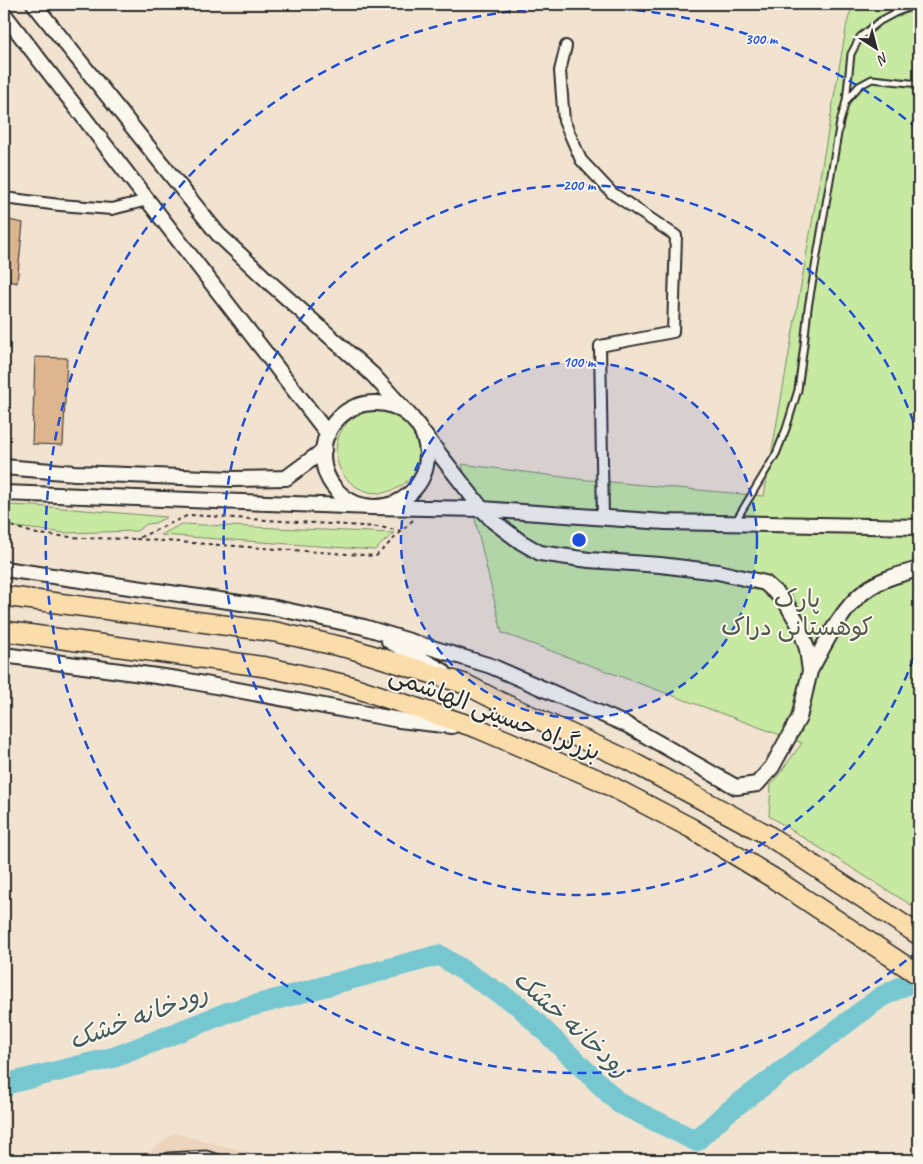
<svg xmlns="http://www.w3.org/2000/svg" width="923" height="1164" font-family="Caveat,'Playpen Sans Arabic',sans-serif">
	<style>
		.built { fill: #ecd5bc }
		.green { fill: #c7e9a2; stroke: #798a66 }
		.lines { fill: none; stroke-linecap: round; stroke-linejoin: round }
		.river { stroke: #77c7d1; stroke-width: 21 }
		.building { fill: #ddb58e; stroke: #2b2b2b }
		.lane-casing { stroke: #2b2b2b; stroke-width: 9 }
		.street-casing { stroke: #2b2b2b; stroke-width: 14 }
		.secondary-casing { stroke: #2b2b2b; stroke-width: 18 }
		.highway-casing { stroke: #2b2b2b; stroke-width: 22 }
		.path { stroke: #2b2b2b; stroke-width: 2; stroke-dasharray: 4 4; stroke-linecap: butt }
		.lane { stroke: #fbf7ec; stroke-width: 5 }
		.street { stroke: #fbf7ec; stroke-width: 10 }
		.secondary { stroke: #fbf7ec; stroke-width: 14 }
		.highway { stroke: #fbddab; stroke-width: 19 }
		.ring { fill: none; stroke: #1d4ed8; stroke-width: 2.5; stroke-dasharray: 9 6 }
		.labels { text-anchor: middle; stroke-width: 4; stroke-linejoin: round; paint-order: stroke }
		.park-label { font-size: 24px; fill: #525a49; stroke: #fbf7ec }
		.street-label { font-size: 24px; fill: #2b2b2b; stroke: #fbf7ec }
		.water-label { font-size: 25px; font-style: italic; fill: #425a5d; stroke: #fbf7ec }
		.centre { fill: #1d4ed8; stroke: #fbf7ec; stroke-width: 2.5 }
		.ring-label { font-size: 15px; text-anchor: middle; font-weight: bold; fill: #1d4ed8; stroke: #fbf7ec; stroke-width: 4; stroke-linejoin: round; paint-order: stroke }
	</style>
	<rect width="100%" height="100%" fill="#f2e3d0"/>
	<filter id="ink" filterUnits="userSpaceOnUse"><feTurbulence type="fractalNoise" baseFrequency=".02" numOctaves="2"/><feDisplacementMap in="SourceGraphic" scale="10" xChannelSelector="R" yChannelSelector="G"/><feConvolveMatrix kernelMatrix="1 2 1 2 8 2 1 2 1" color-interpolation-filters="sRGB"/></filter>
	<g filter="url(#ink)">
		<!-- built -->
		<path class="built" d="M174,1133L280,1160H139Z"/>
		<!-- green -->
		<path class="green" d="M853,4H919V910L769,816L771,785L802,743L502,633L462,464L578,479L764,496L847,23Z
			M336 451a42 42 0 1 1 84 0a42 42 0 1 1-84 0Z
			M4,505L37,506L167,517L155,523L147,524L137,531L65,533L16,527L4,523Z
			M181,524L394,533L375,550L161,535Z"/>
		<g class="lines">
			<!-- river -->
			<path class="river" d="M4,1088L6,1084L115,1057L226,1013L439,955L519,1006L619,1103L696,1141L725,1114L881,997L919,978"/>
		</g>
		<!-- building -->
		<path class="building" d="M4,219L23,223L17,283L4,280Z
			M35,357L67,358L63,445L32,444Z"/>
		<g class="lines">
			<defs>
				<path id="lane" d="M716,4H740
					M846,101L851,54L860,37L880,21L895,13L918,4
					M735,522L776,454L786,429L798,390L804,345L808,308L840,122L846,101L859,86L872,79L919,84
					M162,1160L168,1156L206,1154L226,1160"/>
				<path id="street" d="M566,46L560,71L564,121L581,160L612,193L676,236L673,332L600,346L603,518
					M4,198L60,205L112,209L148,200"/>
				<path id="secondary" d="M34,4L218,234L268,281L373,375L412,418
					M4,14L328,434
					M323 455a52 52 0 1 1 104 0a52 52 0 1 1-104 0Z
					M4,467L75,473L233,479L286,478L324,450
					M4,493L372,507L482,509L665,522L919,527
					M4,569L276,608L364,627L491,666L627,725L736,787L757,784L772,767L799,718L810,671L807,649L799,625L785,601L765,583L718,572L660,565L589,560L540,553L521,542L493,521L482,509L423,433
					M389,641L443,671
					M4,655L178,679L399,720L452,726
					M810,671C825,644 841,609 865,591C880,579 901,574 919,569"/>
				<path id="highway" d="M4,596L276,632L352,649L465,684L496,700L628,760L766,834L919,935
					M4,631L266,667L347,685L477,728L599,780L691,828L773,878L919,975"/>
			</defs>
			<!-- lane casing -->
			<use href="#lane" class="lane-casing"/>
			<!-- street casing -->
			<use href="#street" class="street-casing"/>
			<!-- secondary casing -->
			<use href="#secondary" class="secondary-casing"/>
			<!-- highway casing -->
			<use href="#highway" class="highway-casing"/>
			<!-- path -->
			<path class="path" d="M4,524L37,534L83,538L136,539
				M402,531L379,527L189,515L136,539L376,556L413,520"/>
			<!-- lane -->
			<use href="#lane" class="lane"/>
			<!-- street -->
			<use href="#street" class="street"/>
			<!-- secondary -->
			<use href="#secondary" class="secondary"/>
			<!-- highway -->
			<use href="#highway" class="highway"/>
		</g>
	</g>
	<!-- distance rings -->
	<circle cx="579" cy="540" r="178" fill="#1d4ed8" fill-opacity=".12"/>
	<g class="ring">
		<circle cx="579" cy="540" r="178"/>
		<path d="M918 644A355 355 0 1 1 918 436"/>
		<path d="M918 951A533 533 0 1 1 918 129"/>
	</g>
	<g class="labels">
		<!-- park labels -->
		<g class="park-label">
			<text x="797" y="607">پارک<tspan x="797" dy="28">کوهستانی دراک</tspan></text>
		</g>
		<!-- street labels -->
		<g class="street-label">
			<text transform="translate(495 713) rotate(21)" y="8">بزرگراه حسینی الهاشمی</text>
		</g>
		<!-- water labels -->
		<g class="water-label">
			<text transform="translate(138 1016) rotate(-20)" y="9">رودخانه خشک</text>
			<text transform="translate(572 1023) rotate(42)" y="9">رودخانه خشک</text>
		</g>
	</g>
	<circle cx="579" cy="540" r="8" class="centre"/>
	<g class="ring-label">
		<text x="761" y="44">300 m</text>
		<text x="579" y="190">200 m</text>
		<text x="579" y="367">100 m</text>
	</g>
	<!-- margin -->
	<rect width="923" height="1164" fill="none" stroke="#fbf7ec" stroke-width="20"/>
	<rect x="10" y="10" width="903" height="1144" fill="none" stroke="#2b2b2b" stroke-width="2" filter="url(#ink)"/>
	<!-- north arrow -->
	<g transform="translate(876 48) rotate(144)" stroke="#fbf7ec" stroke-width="4" paint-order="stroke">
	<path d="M0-4L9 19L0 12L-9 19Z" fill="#2b2b2b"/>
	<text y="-8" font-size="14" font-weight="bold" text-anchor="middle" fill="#2b2b2b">N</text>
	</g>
</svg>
